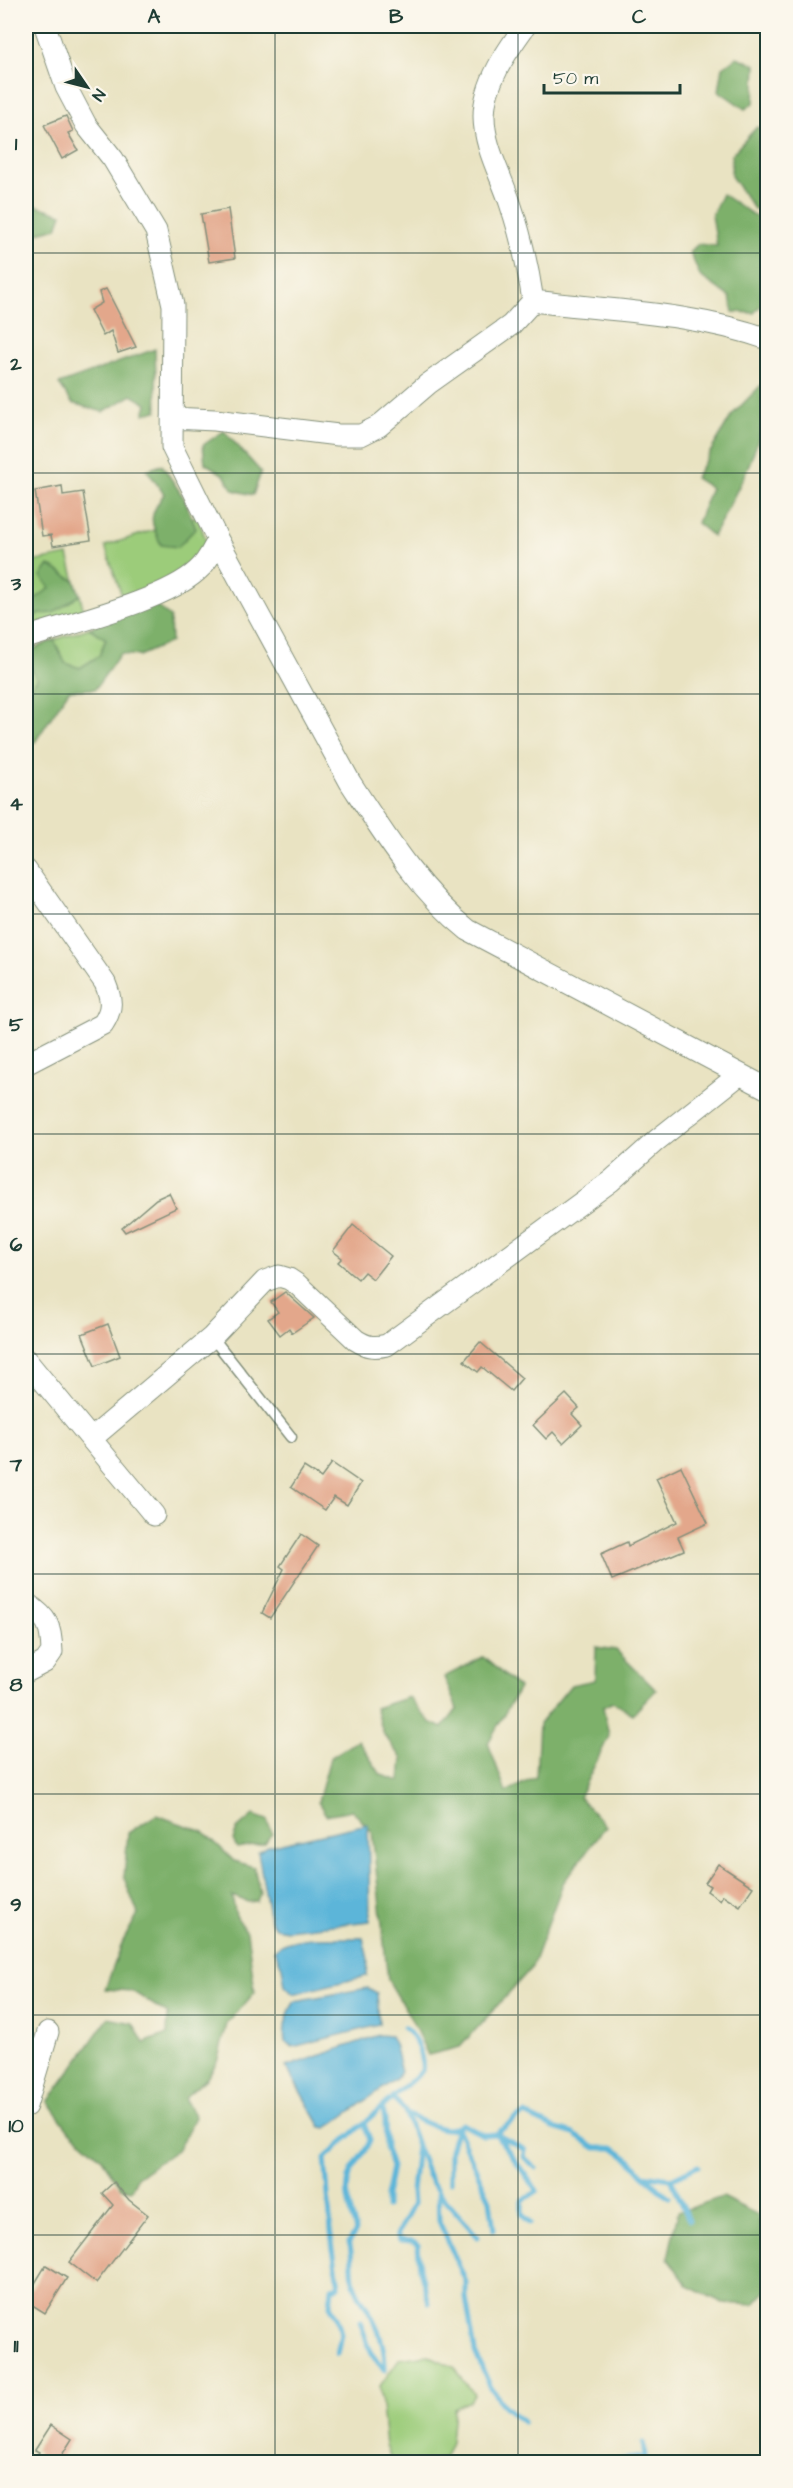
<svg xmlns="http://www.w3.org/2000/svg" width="793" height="2488" font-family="'Architects Daughter',sans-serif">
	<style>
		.green { fill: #9ccc7a; stroke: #5e8457; stroke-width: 1.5 }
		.forest { fill: #7db06a; stroke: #4e764f; stroke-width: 1.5 }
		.water { fill: #5bb5d9; stroke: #3d7986; stroke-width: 1.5 }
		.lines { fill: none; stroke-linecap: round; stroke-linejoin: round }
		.stream { stroke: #5bb5d9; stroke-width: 5 }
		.building { fill: #e3a78b }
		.lane-casing { stroke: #84907b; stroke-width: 13 }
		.street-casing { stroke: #84907b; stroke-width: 23 }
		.lane { stroke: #fff; stroke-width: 10 }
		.street { stroke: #fff; stroke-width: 21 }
		.grid { fill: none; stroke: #1f3d34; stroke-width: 1.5; stroke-opacity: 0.55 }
		.neatline { fill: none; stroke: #1f3d34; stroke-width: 2 }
		.grid-label { font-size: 20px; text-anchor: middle; font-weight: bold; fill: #1f3d34 }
	</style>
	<rect width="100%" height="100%" fill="#fbf7ec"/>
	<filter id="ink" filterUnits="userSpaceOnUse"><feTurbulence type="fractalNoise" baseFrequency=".0167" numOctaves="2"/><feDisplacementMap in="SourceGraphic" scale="12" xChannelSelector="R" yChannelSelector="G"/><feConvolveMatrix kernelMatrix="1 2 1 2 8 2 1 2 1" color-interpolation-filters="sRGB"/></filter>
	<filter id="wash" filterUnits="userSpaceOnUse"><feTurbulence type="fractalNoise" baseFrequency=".008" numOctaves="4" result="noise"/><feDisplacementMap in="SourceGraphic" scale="24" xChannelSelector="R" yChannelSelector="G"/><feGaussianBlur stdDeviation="1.35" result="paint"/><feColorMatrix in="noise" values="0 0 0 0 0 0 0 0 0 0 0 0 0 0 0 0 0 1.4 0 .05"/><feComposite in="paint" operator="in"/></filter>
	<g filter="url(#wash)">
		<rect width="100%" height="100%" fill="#e9e3c2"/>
		<!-- green -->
		<path class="green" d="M197,516L206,540L204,556L181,576L123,599L105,546Z
			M68,555L75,581L49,566L53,613L80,595L84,612L26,632V563Z
			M89,628L106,638L99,656L80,668L65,663L54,640Z
			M26,660L37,679L26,694Z
			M428,2355L454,2367L474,2394L470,2401L454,2409L451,2442L444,2458L428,2462H392L386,2445L380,2386L399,2359Z"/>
		<!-- forest -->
		<path class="forest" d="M737,57L756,65L754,103L745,109L719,91L723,67Z
			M757,127L767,131L768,208L754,209L731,176L732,154Z
			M722,194L761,220L767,237V299L754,313L733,312L730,297L700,276L690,252L698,244L717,246L712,215Z
			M26,199L28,203L62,214L57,228L26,236Z
			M155,349L157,411L144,414L147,404L132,395L103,412L72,403L59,384Z
			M767,379C768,438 740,486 713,536L697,523L711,488L695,478L732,415Z
			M224,431L261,472L253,495L233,490L224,475L205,463L203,445Z
			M162,465L184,498L196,528L178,547L161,545C150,520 148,517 164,494L147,470Z
			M49,565L75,581L80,595L53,613L34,615L32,601L50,588L41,576Z
			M154,604L170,617L171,642L139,656L120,654L95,689L69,690L35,742H26V694L37,679L26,660V652L54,640L65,663L80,668L99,656L106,639L89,628Z
			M596,1647L616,1650L656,1690L633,1714L613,1702L603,1707L609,1736L579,1797L606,1826L563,1883L532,1967L460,2047L428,2055L409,2015L388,1980L372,1832L352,1810L326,1815L318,1802L330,1758L358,1740L381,1775L400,1781L402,1758L384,1735L375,1708L409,1697L430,1722L443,1728L457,1709L444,1677L483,1657L519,1688L488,1743L506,1792L536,1777L539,1724L571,1685L595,1680Z
			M156,1815L204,1832L234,1861L254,1867L260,1893L257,1901L248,1902L232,1896L236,1916L247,1932L255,1992L227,2024L217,2062L207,2078L184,2098L195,2117L178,2149L137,2177L132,2190L121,2188L102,2159L68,2129L48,2102L108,2018L133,2023L144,2043L167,2034L168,2014L132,1991L105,1989L123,1941L138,1914L124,1878L128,1833Z
			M253,1815L267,1820L272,1833L265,1843L237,1848L233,1840L237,1829Z
			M722,2197L758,2215L767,2259V2291L753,2305L723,2303L688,2286L668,2258L678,2212Z"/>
		<!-- water -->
		<path class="water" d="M368,1824L370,1921L287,1930L275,1928L270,1921L258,1852L268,1846Z
			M363,1938L368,1959L367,1976L293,1994L285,1986L282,1967L274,1950C293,1933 338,1939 363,1938Z
			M368,1988L377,1993L379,2025L293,2047L285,2042C283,2028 287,2013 295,2001Z
			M379,2035L390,2036L394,2044L401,2072L397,2078L327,2128L321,2127L286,2067Z"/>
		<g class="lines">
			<!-- stream -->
			<path class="stream" d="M392,2097L404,2109L417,2145L412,2191L413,2204L397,2235L400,2240L413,2241L418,2245L420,2269L429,2303
				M382,2107L385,2118L386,2149L392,2167L386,2196V2207
				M406,2114C423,2121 446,2137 462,2124L483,2135L496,2134L525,2150L524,2157L536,2168
				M457,2128L490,2200L494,2230
				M418,2148L428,2175L438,2192L478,2237
				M643,2175L671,2179L698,2166
				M671,2179L689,2220
				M450,2182V2150L457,2128
				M438,2192L439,2221L466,2282V2298L475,2352L490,2386L504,2406L523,2422
				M530,2223L522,2213V2201L537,2191L496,2134L516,2118L525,2114L554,2128L574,2134L595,2148H613L631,2161L643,2175L669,2197
				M360,2321C366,2339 371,2358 385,2370C386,2354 381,2335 374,2321C368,2307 359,2298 354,2284C350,2270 354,2255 349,2242L356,2231C350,2207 340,2186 356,2164C361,2155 367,2150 370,2140L364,2124
				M337,2354L341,2334L337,2317L330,2305L332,2288L339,2286L332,2243L325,2158L422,2071C424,2057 415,2036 404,2028
				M643,2443L646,2462
				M600,2462L645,2457"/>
		</g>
		<g id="blocks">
			<!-- building -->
			<path class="building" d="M66,116L73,131L68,133L78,150L62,159L44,125Z
				M228,209L235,258L209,262L201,214Z
				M106,289L111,298L136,347L118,353L111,331L103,336L90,310L102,303L99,292Z
				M62,486L63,495L83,492L91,540L53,546L51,535L42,536L35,491Z
				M169,1193L176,1208L125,1232L122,1228L156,1199Z
				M353,1225L391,1256L373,1279L364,1272L358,1279L338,1262L342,1258L333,1251Z
				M285,1292L314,1318L292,1333L289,1328L280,1335L268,1319L278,1312L271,1302Z
				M108,1324L120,1356L95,1366L82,1334Z
				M480,1342L522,1378L511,1391L482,1367L478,1372L464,1361Z
				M566,1394L579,1408L572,1414L582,1425L563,1443L553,1432L546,1439L533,1425Z
				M332,1463L361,1483L347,1505L334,1497L325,1510L291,1487L304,1467L321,1478Z
				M681,1466L708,1523L678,1537L684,1550L612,1580L601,1554L627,1542L628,1546L677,1522L656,1478Z
				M301,1534L318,1546L270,1618L262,1613L284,1569L280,1566Z
				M718,1864L753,1887L740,1906L723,1895L720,1900L707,1891L710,1886L705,1883Z
				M114,2182L129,2200L148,2215L96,2283L69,2262L113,2205L102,2193Z
				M46,2265L67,2278L45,2313L26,2301V2298Z
				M51,2425L72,2439L57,2463H32L39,2452L35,2450Z"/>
		</g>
	</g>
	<g filter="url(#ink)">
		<use href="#blocks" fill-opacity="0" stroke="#84907b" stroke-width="1.5"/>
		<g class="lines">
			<defs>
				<path id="lane" d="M212,1337L291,1437"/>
				<path id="street" d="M45,26L66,87L86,125L113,159L156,231L173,305L172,447L218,540L350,782C384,834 419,891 468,930L768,1089
					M525,26C507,51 484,83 484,116C484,147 501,175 510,203C521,235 528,267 533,301
					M172,418L215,420L338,435H361L379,426L428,384L511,325L533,301C612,311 691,312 768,339
					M26,638C70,623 164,601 197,571C207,563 212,551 218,540
					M26,870L105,983C112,1000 113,1008 103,1024L26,1064
					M26,1360L91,1439L212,1337L265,1281L279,1276L289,1279L298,1285L356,1340C367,1347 374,1348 387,1345L611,1181L657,1140L739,1075
					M91,1439L154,1515
					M26,1603C48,1618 51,1625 52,1652L45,1662L26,1672
					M26,2106L48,2032"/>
			</defs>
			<!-- lane casing -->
			<use href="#lane" class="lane-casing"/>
			<!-- street casing -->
			<use href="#street" class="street-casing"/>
			<!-- lane -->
			<use href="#lane" class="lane"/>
			<!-- street -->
			<use href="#street" class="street"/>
		</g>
	</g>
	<!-- grid -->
	<path class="grid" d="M275,26V2462M518,26V2462M26,253H768M26,473H768M26,694H768M26,914H768M26,1134H768M26,1354H768M26,1574H768M26,1794H768M26,2015H768M26,2235H768"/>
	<!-- margin -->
	<rect width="793" height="2488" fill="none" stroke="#fbf7ec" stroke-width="66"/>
	<!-- north arrow -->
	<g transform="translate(87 87) rotate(125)" stroke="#fbf7ec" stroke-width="4.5" paint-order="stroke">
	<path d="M0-4.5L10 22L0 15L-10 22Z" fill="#1f3d34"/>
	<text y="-9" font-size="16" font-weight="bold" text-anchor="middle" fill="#1f3d34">N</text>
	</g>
	<!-- scale -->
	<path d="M544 84v9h136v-9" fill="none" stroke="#1f3d34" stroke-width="3"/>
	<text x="553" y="84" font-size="18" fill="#1f3d34" stroke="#fbf7ec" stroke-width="4.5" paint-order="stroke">50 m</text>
	<rect x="33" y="33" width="727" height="2422" class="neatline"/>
	<g class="grid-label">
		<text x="154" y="23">A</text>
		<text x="396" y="23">B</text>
		<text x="639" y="23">C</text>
		<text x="16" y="150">1</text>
		<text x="16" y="370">2</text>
		<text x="16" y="590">3</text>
		<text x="16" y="810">4</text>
		<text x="16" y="1031">5</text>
		<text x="16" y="1251">6</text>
		<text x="16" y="1471">7</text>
		<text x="16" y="1691">8</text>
		<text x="16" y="1911">9</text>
		<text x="16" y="2132">10</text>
		<text x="16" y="2352">11</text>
	</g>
</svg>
